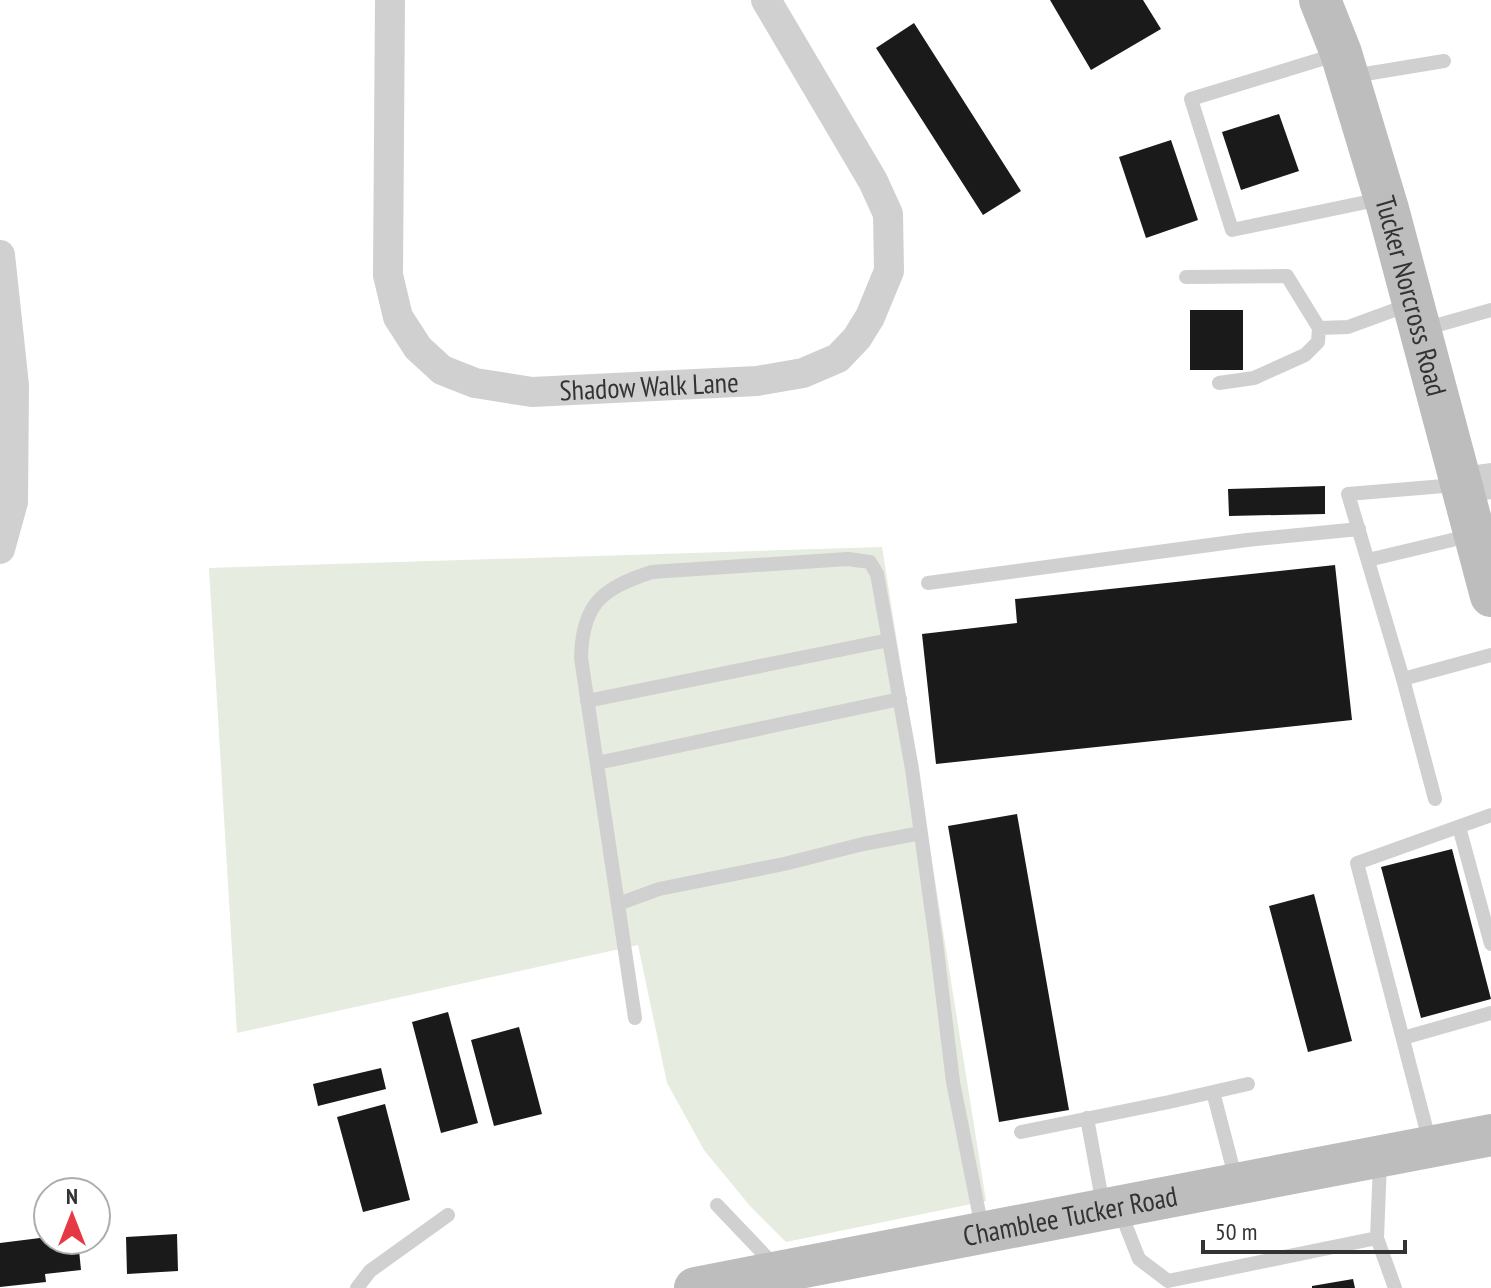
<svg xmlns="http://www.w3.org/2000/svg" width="1491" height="1288" font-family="'PT Sans Narrow',sans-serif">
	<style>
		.green { fill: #e6ecdf }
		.building { fill: #1a1a1a }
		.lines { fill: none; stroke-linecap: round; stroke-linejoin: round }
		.service { stroke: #d0d0d0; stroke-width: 14 }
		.minor { stroke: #d0d0d0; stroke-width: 30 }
		.tertiary { stroke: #d0d0d0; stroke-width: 36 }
		.secondary { stroke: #bdbdbd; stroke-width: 42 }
		.labels { text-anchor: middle; stroke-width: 8; stroke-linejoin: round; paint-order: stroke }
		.street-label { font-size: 28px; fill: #333; stroke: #fff }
	</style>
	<rect width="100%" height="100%" fill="#fff"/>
	<!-- green -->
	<path class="green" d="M882,547L986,1201L786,1242L750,1206L704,1150L667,1083L638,945L237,1033L209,568Z"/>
	<!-- building -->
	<path class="building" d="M1050,0H1143L1161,29L1091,70Z
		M914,23L1021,191L983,215L876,48Z
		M1279,114L1299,171L1241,190L1222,132Z
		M1171,140L1198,220L1146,238L1119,157Z
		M1190,310H1243V370H1190Z
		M1325,486V514L1229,516L1228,489Z
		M1335,565L1352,720L936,764L922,634L1017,623L1015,599Z
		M1017,814L1069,1110L999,1122L948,826Z
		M1452,849L1491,999L1421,1018L1381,867Z
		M1314,894L1352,1041L1308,1052L1269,906Z
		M448,1012L478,1123L441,1133L412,1022Z
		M519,1027L542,1114L494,1126L471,1040Z
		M381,1068L386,1089L318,1106L313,1084Z
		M385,1104L410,1200L363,1212L337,1117Z
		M177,1234L178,1271L127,1274L126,1237Z
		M48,1237V1240H78L81,1270L45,1274L46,1282L0,1287V1243Z
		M1353,1279L1355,1288H1312V1286Z"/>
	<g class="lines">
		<!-- service -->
		<path class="service" d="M1338,54L1191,99L1232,230L1381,199
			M1353,76L1444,61
			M1186,277L1287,276L1319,328L1318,342L1305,355L1254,378L1219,383
			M1319,328L1348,327L1411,304
			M1424,329L1491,310
			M1368,560L1473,535
			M928,583L1247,540L1359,529
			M1403,679L1491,655
			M587,701L889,640
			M597,763L900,699
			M1435,799L1403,679L1348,494L1456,485
			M1459,827L1491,944
			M618,904L659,889L784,864L863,844L921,833
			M635,1018L581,658C582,603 603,588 652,572L848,559L870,562L877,574L912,769L936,942L953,1082L982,1228
			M1403,1038L1491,1013
			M1213,1092L1236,1180
			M1087,1118L1103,1205
			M1021,1132L1169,1102L1248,1084
			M1430,1143L1357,863L1491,815
			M717,1205L775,1266
			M1120,1211L1139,1259L1168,1281L1377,1238L1395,1288
			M1377,1238L1380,1162
			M357,1288L370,1271L448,1215"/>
		<!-- minor -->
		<g class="minor">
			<path id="s1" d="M390,0L388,275L398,317L418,348L442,370L475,383L532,392L757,381L803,373L838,358L857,338L870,317L889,271L888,214L873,181L766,0"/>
			<path d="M0,255L14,385L13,502L0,549"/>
		</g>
		<!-- tertiary -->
		<path class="tertiary" d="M1461,485L1491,481"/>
		<!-- secondary -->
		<g class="secondary">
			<path id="s2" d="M1320,0L1341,53L1388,209L1491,596"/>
			<path id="s3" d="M695,1288L1491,1135"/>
		</g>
	</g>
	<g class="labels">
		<!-- street labels -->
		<g class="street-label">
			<text dy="10" stroke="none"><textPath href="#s2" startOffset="310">Tucker Norcross Road</textPath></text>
			<text dy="10" stroke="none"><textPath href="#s1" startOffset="598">Shadow Walk Lane</textPath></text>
			<text dy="10" stroke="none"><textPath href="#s3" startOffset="382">Chamblee Tucker Road</textPath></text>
		</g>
	</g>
	<!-- north arrow -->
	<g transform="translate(72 1216)"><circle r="38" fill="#ffffff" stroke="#adadad" stroke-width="2"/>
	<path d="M0-6L14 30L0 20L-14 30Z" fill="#e63946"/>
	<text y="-12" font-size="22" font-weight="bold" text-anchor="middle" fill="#333333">N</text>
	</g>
	<!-- scale -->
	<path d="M1203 1240v12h202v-12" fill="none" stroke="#333333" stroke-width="4"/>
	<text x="1215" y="1240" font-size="24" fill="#333333" stroke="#ffffff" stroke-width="6" paint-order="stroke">50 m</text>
</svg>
